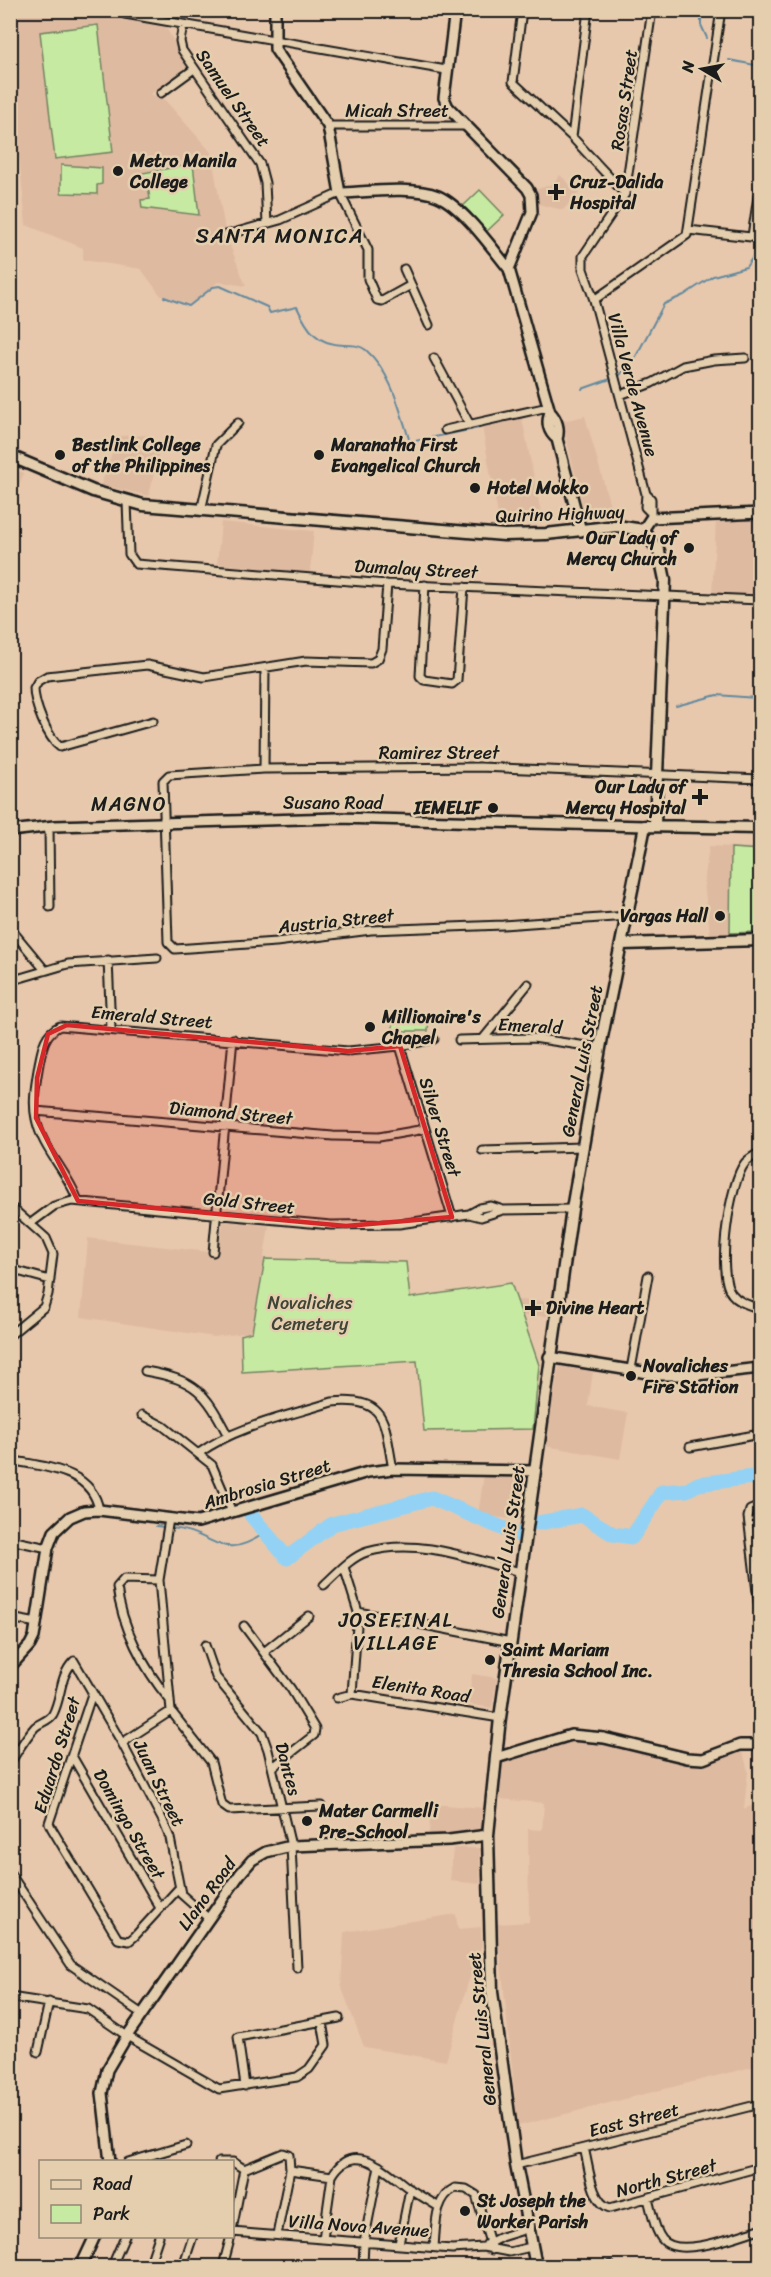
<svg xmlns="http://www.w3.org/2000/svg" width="771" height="2277" font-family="Sriracha,sans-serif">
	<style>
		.built { fill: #debaa1 }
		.green { fill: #c7eaa3; stroke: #728360; stroke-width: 1.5 }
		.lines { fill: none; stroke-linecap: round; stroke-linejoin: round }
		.stream { stroke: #63899e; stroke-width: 2 }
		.river { stroke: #93d2f4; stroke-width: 15 }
		.street-casing { stroke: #1c1c1c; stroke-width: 11 }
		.secondary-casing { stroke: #1c1c1c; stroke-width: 14 }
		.primary-casing { stroke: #1c1c1c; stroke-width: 15 }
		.street { stroke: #e4ceae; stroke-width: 7 }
		.secondary { stroke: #e4ceae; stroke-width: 9 }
		.primary { stroke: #e4ceae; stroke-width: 10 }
		.marked { fill: #d62828; fill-opacity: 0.2; stroke: #d62828; stroke-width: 4.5; stroke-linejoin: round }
		.poi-dot { fill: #1c1c1c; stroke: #e4ceae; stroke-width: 2 }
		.labels { text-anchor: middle; stroke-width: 5; stroke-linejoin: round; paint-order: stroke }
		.street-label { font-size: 18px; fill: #1c1c1c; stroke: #e4ceae }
		.poi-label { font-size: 18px; font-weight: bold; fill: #1c1c1c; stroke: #e4ceae; text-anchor: start }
		.park-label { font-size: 18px; fill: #3e4537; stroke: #e4ceae }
		.neighbourhood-label { font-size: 20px; letter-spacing: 1.5px; fill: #1c1c1c; stroke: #e4ceae }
		.quarter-label { font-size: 21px; letter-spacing: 1.5px; fill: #1c1c1c; stroke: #e4ceae }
	</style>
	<rect width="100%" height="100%" fill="#e8c8ac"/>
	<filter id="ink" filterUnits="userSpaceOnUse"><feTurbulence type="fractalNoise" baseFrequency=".0167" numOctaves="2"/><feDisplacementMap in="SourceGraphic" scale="12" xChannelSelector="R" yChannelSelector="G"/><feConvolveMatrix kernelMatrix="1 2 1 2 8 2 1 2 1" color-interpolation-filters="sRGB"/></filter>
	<g filter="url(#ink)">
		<!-- built -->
		<path class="built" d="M10,11H110L118,17L165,25L188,69L150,94L165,100L211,152L226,235L246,286L218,282L190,304L161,296L141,269L83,260V248L26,225L11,77Z
			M560,175L579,193L563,210L538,204L534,190L553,184Z
			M585,416L612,512L586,518L562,421Z
			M522,418L543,522L499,521L482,427Z
			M151,435L159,451L149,496L101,485L118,436Z
			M11,468L24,473L11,505Z
			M760,517V597L712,595L716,519Z
			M221,522L314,531L310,573L217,564Z
			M709,846L760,848V933L710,934L704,883Z
			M223,1221L269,1226L252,1332L214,1337L81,1317L88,1238L218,1253Z
			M516,1300L549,1301L547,1316H521Z
			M559,1366L593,1372L588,1406L628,1413L620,1459L545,1446Z
			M484,1474L524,1479L519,1520L478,1515Z
			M472,1674L497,1678L492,1708L468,1704Z
			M570,1738H595L702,1761L742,1749L748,1771L744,1809L760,1802V2065L518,2126L497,1924L529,1922L528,1829L542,1830L544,1803L499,1799L502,1759Z
			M431,1804L485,1808L483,1833L429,1834Z
			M453,1848H480V1884L450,1881Z
			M456,1914L458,1929L481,1927L482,1945L468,1983L446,2061L364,2047L341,1986L344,1932Z"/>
		<!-- green -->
		<path class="green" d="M98,25L113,152L55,159L40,32Z
			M193,164L199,215L142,208L141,200L150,199L147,180L138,181L137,174Z
			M61,165L102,168V184L97,185V194L61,193Z
			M480,190L504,215L485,233L461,208Z
			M731,848L760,850L758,932L730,933Z
			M393,1013H429L428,1031H393Z
			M265,1259L406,1262L410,1298L511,1283L539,1365L533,1429L424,1431L417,1361L242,1372L241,1335L252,1332Z"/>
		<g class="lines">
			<!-- stream -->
			<path class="stream" d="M701,10V25L707,38
				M729,60L760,66
				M164,297L189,306L213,287L220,286L267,307L270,313L297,307C307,329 317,345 344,345C352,345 360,345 366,350C392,373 400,411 410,442L479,428
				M582,389L619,376L634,360L664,304L684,295L713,276L746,267L757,251H760
				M676,706L717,695L756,698L760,702
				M156,1526L164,1527
				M170,1528C214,1531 220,1565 266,1532"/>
			<!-- river -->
			<path class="river" d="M251,1515L287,1558L332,1524L432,1498L516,1534
				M538,1523L582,1515L613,1534L632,1537L662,1492L687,1490L698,1484L760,1476"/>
			<defs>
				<path id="street" d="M522,10L513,82L572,137L625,194L583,256V269L594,300
					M125,14L446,70
					M183,25L180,41L182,50L260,164L265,183L267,224
					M161,93L194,69
					M328,126H466
					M572,137L588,10
					M625,194L652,10
					M688,230L760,238
					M226,235L280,220L340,193L368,250V279L377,300L382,301L411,285
					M752,236L760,183
					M404,269L429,325
					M434,358L470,425
					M620,395L652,383L683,366L714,360L745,358
					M445,430L548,407
					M646,494L645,507L650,512
					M127,502L129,554L136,564L387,584L760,600
					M201,511L216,445L238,423
					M651,518V499L646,494L594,300L687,235L721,10
					M425,585L420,676L424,680L452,684L457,680L464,587
					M153,721L60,747C47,737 34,704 34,688L38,681L47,676L147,665L204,677L306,661L371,663L378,659L382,649L387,584
					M264,769L265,668
					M49,827L50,907
					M628,916L503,925L371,930L276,942L175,949L168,942L163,781L169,775L264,769L480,767L760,779
					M10,928L44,969
					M108,960L111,1029
					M10,981L68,964L157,958
					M483,1039L528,984
					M459,1040L533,1038L600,1048
					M400,1046L452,1217
					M35,1111L333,1136L379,1137L425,1129
					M482,1150L583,1147
					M760,1152C755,1156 749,1158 745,1163C730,1181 715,1275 732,1294C739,1303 750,1305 760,1309
					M78,1201C68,1172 42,1149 36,1119C32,1102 36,1082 39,1064C42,1049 44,1033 60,1026L348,1051L400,1046L434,1039
					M10,1206L46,1238L53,1254L48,1294L44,1307L10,1335
					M469,1214L481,1217L503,1210
					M31,1223L54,1206L72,1201L331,1225L399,1224L469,1214L480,1208L491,1206L503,1210L572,1209
					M213,1252L233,1039
					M10,1269L50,1280
					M631,1369L648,1276
					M145,1371C196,1380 205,1391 228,1436
					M142,1415L163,1426L212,1465L232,1512
					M690,1447L760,1434
					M199,1453C237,1426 288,1416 332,1402C389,1396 384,1425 393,1469
					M10,1460C44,1467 92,1469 99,1510
					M760,1506L750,1510L748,1517L760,1617
					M169,1519L159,1580L171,1711L211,1762L222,1805L229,1810L321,1806
					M10,1540L48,1548
					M344,1567L358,1612L352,1694
					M159,1580L124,1579L117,1587C121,1625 144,1669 169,1699
					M324,1585C336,1574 351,1557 367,1552C419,1537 471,1559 520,1572
					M358,1612L511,1642
					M10,1618L37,1623
					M244,1626L291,1689L315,1729L314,1735L273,1767
					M205,1645L216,1677L262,1733L268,1750L291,1846L297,1968
					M264,1652L309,1616
					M92,1694L49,1823L52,1829L118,1939L129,1941L134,1937L179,1888
					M337,1698L352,1694L500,1718
					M122,1743L171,1711
					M72,1756L160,1908
					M10,1763C18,1751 25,1738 35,1727C41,1722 49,1721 53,1714C62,1697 59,1676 74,1661L122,1743L163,1821L170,1838L181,1894L208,1918
					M10,1873L71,1965L142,2014
					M10,1997L88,2009L127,2036L219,2089L297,2077L309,2069L326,2045L322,2022
					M38,2052L49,2002
					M245,2086L238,2037L339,2018
					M584,2148C589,2165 591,2203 610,2208L760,2167
					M128,2162L186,2145
					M219,2162H233L244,2169
					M516,2165L760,2104
					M244,2169L283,2153L289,2155L290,2170L332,2176
					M648,2199C652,2212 654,2229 662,2239C678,2260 739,2235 760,2229
					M232,2230L244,2169
					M232,2232L452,2249L483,2247L509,2252L531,2247
					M277,2235L290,2170
					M323,2239L332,2176C353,2139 385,2170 407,2187C417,2194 428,2200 439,2207
					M399,2244L410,2189
					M487,2244L501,2237L527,2229
					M434,2247C436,2227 434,2198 455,2188L466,2189L476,2195L492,2250
					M223,2265L240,2266
					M610,2265L611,2266
					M112,2266L125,2236
					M149,2266L159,2236
					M183,2266L193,2236
					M223,2266L231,2236
					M363,2266L364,2242L379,2166"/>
				<path id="secondary" d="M275,10V49L328,126L340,193C367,192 413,186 438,196C463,207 492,248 509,269
					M455,10L444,98L448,107L527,188L531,195L532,212L509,269L550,412C557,419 560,429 557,439L581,531
					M550,412C546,422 548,432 557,439
					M643,530L651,518L760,513
					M10,831L54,826L338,818L645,826
					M549,1357L661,1375H697L760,1368
					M10,1667L30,1645L34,1637L48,1548L54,1532L70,1517L84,1511L99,1510L198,1522L368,1472L393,1469L535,1471
					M496,1758L571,1735L604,1738L687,1758L703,1759L740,1745H760
					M110,2162L102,2093L107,2070L127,2036L240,1874L252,1860L266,1852L291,1846L449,1840L488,1835
					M81,2266L95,2236"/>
				<path id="primary" d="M10,456L93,491L143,505L504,535L546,534L617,526L643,530L659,551L665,580L655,824
					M622,944L760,940
					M536,2266L516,2165L492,1992L488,1835L500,1718L572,1209L602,1037L645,826L760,828"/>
			</defs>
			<!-- street casing -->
			<use href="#street" class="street-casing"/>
			<!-- secondary casing -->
			<use href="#secondary" class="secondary-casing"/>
			<!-- primary casing -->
			<use href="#primary" class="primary-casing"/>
			<!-- street -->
			<use href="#street" class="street"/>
			<!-- secondary -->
			<use href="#secondary" class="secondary"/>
			<!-- primary -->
			<use href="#primary" class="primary"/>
		</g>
	</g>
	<!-- marked area -->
	<path class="marked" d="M67,1025L348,1051L400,1046L452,1217L346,1226L78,1201L36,1118L37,1078L48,1034Z"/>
	<!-- markers -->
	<g class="poi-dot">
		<circle cx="118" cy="171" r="6"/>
		<path d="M553 183h6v6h6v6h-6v6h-6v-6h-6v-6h6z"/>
		<circle cx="60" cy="455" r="6"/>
		<circle cx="319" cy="455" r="6"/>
		<circle cx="475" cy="488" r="6"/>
		<circle cx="689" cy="548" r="6"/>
		<path d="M697 788h6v6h6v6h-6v6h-6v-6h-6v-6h6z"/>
		<circle cx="493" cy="808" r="6"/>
		<circle cx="720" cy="916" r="6"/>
		<circle cx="370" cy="1027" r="6"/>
		<path d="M530 1299h6v6h6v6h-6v6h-6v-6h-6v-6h6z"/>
		<circle cx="631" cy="1376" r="6"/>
		<circle cx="490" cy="1660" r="6"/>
		<circle cx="307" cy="1821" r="6"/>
		<circle cx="465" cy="2211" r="6"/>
	</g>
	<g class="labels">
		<!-- street labels -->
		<g class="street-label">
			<text transform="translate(233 98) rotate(55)" y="6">Samuel Street</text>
			<text transform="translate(624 100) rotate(-82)" y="6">Rosas Street</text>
			<text x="397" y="117">Micah Street</text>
			<text transform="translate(633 385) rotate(75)" y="6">Villa Verde Avenue</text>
			<text transform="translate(560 514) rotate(-2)" y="6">Quirino Highway</text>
			<text transform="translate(416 569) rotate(3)" y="6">Dumalay Street</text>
			<text x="439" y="759">Ramirez Street</text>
			<text x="333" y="809">Susano Road</text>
			<text transform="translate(336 921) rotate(-6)" y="6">Austria Street</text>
			<text transform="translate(152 1017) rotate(5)" y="6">Emerald Street</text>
			<text transform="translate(530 1026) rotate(3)" y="6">Emerald</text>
			<text transform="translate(582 1061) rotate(-79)" y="6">General Luis Street</text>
			<text transform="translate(231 1113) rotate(5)" y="6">Diamond Street</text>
			<text transform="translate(440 1127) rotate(73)" y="6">Silver Street</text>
			<text transform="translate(249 1203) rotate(6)" y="6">Gold Street</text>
			<text transform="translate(267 1484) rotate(-17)" y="6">Ambrosia Street</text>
			<text transform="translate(508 1542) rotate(-82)" y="6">General Luis Street</text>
			<text transform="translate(421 1689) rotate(9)" y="6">Elenita Road</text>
			<text transform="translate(57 1755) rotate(-73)" y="6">Eduardo Street</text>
			<text transform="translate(288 1769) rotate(75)" y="6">Dantes</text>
			<text transform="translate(159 1783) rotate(64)" y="6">Juan Street</text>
			<text transform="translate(129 1824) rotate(60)" y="6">Domingo Street</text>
			<text transform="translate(207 1894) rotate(-54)" y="6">Llano Road</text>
			<text transform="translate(482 2029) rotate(-96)" y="6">General Luis Street</text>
			<text transform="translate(634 2120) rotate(-14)" y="6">East Street</text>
			<text transform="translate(666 2178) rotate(-15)" y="6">North Street</text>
			<text transform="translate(359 2226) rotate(4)" y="6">Villa Nova Avenue</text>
		</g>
		<!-- poi labels -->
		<g class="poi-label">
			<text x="130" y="167">Metro Manila<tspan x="130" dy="21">College</tspan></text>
			<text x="570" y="188">Cruz-Dalida<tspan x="570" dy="21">Hospital</tspan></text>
			<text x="72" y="451">Bestlink College<tspan x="72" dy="21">of the Philippines</tspan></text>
			<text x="331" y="451">Maranatha First<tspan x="331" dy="21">Evangelical Church</tspan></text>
			<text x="487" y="494">Hotel Mokko</text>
			<text x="677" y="544" text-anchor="end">Our Lady of<tspan x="677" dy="21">Mercy Church</tspan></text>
			<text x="686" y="793" text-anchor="end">Our Lady of<tspan x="686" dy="21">Mercy Hospital</tspan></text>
			<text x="481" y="814" text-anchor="end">IEMELIF</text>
			<text x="708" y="922" text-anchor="end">Vargas Hall</text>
			<text x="382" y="1023">Millionaire's<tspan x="382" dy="21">Chapel</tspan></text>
			<text x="546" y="1314">Divine Heart</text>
			<text x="643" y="1372">Novaliches<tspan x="643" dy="21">Fire Station</tspan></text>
			<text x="502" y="1656">Saint Mariam<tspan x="502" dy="21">Thresia School Inc.</tspan></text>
			<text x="319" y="1817">Mater Carmelli<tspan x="319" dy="21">Pre-School</tspan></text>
			<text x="477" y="2207">St Joseph the<tspan x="477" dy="21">Worker Parish</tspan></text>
		</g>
		<!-- park labels -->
		<g class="park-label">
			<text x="310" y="1309">Novaliches<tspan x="310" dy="21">Cemetery</tspan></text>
		</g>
		<!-- neighbourhood labels -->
		<g class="neighbourhood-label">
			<text x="129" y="811">MAGNO</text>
			<text x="396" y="1627">JOSEFINAL<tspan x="396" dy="23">VILLAGE</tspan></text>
		</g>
		<!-- quarter labels -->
		<g class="quarter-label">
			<text x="280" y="243">SANTA MONICA</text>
		</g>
	</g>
	<!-- margin -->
	<rect width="771" height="2277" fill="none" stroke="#e4ceae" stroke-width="36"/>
	<rect x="18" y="18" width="735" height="2241" fill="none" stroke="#1c1c1c" stroke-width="2" filter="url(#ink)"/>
	<!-- legend -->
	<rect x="39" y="2160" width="195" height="78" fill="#e4ceae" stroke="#948774" stroke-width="1.5"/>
	<rect x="51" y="2180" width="30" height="9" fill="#e4ceae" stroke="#948774" stroke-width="1.5"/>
	<text x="93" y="2190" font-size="18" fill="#1c1c1c">Road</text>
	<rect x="51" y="2205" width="30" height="18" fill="#c7eaa3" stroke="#948774" stroke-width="1.5"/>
	<text x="93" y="2220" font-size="18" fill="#1c1c1c">Park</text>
	<!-- north arrow -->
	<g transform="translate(702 69) rotate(280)" stroke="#e4ceae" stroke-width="4.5" paint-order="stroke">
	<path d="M0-4.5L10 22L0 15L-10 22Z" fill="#1c1c1c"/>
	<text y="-9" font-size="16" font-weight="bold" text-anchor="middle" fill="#1c1c1c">N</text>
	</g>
</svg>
